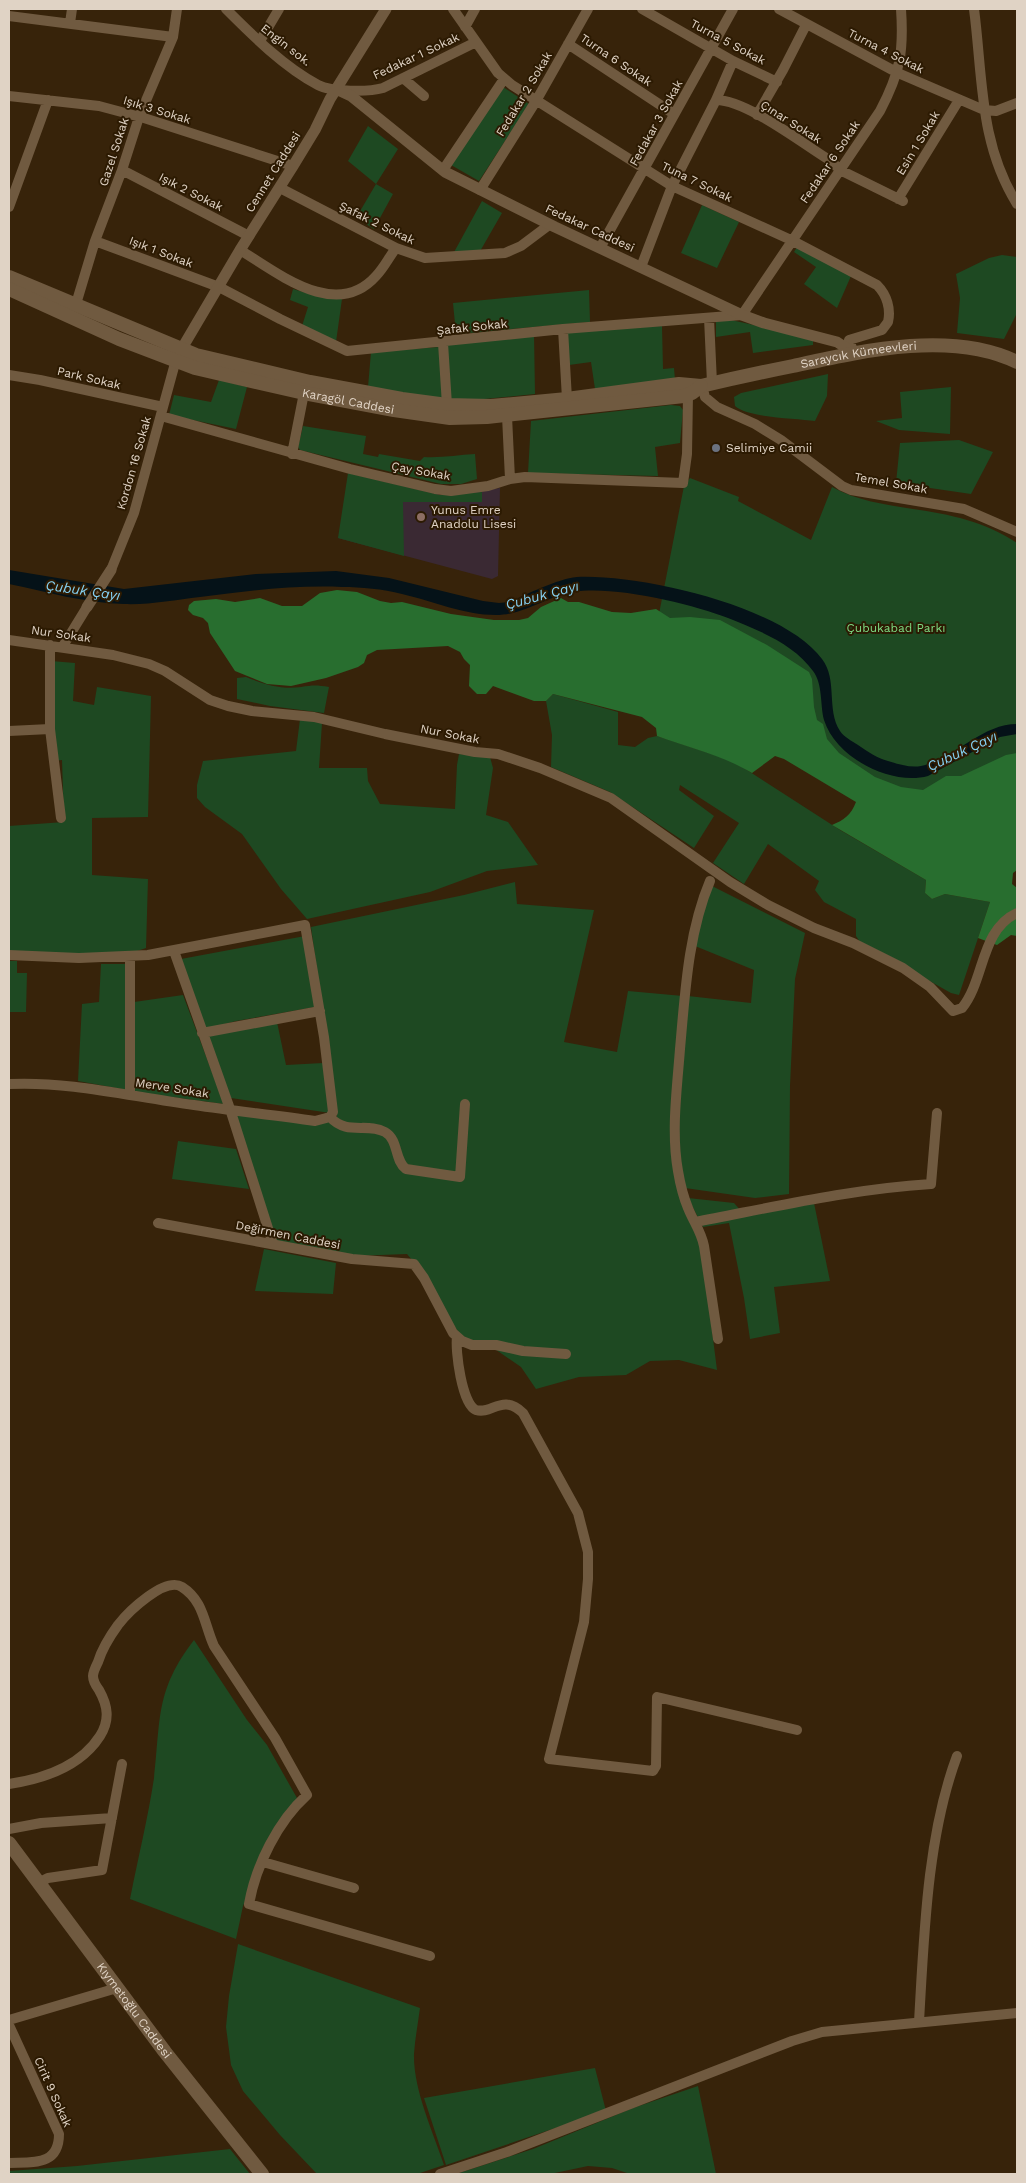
<svg xmlns="http://www.w3.org/2000/svg" width="1026" height="2183" font-family="'Work Sans',sans-serif">
	<style>
		.education { fill: #3a2933 }
		.green { fill: #1e4922 }
		.forest { fill: #286e2f }
		.water { fill: #051218 }
		.lines { fill: none; stroke-linecap: round; stroke-linejoin: round }
		.minor { stroke: #705a40; stroke-width: 10 }
		.tertiary { stroke: #705a40; stroke-width: 11 }
		.secondary { stroke: #705a40; stroke-width: 14 }
		.worship-dot { fill: #6b7280; stroke: #2c1a02; stroke-width: 2 }
		.education-dot { fill: #8d6e63; stroke: #2c1a02; stroke-width: 2 }
		.labels { text-anchor: middle; stroke-width: 4; stroke-linejoin: round; paint-order: stroke }
		.street-label { font-size: 12px; fill: #e0d3c5; stroke: #2c1a02 }
		.poi-label { font-size: 12px; fill: #e0d3c5; stroke: #2c1a02; text-anchor: start }
		.park-label { font-size: 12px; fill: #7eda83; stroke: #2c1a02 }
		.water-label { font-size: 14px; font-style: italic; fill: #85d1f3; stroke: #2c1a02 }
	</style>
	<rect width="100%" height="100%" fill="#37230a"/>
	<!-- education -->
	<path class="education" d="M372,479L440,495H451L500,488L498,576L492,579L338,538Z"/>
	<!-- green -->
	<path class="green" d="M503,87L529,104L479,181L451,165Z
		M368,126L398,149L376,184L393,194L374,229L356,218L376,184L348,161Z
		M482,201L502,213L479,253L453,254Z
		M702,205L739,222L717,268L681,253Z
		M797,247L851,276L837,308L804,284L816,267L794,252Z
		M1002,255L1017,257V313L1004,339L957,333L960,298L956,274L989,258Z
		M293,289L324,298L342,299L336,342L302,326L308,307L290,300Z
		M589,290L590,322L456,334L453,303Z
		M731,320L813,338V345L753,353L750,332L716,337V321Z
		M662,326L663,369L674,368L675,380L595,389L591,362L569,365L567,331Z
		M534,334L535,394L474,400L451,399L445,345Z
		M439,347L444,401L368,387L371,352Z
		M828,374L827,396L815,421C796,418 748,418 735,406L734,397L741,393Z
		M219,380L247,387L236,429L169,415L174,395L211,402Z
		M951,387L950,434L899,430L876,421L902,418L900,392Z
		M671,405L680,406L683,410L680,443L655,447L658,476L528,473L531,421Z
		M303,426L366,436L363,454L378,457L379,454L420,461L424,457C441,458 458,455 475,454L477,479L461,484H441L300,450L298,447Z
		M959,440L993,452L971,494L896,483L900,443Z
		M348,473L440,495L482,492V502H403L404,556L338,538Z
		M690,478L739,497L738,501L811,540L832,487C858,501 883,504 913,509C949,514 986,522 1017,543V790L922,805L835,757L658,619L684,486Z
		M51,661L75,663L73,701L94,705L97,687L151,696L148,817L92,818V875L148,879L146,948L131,953H9V826L64,822L62,760L54,761Z
		M246,677C263,684 282,690 301,687C313,685 317,685 329,687L324,713L270,706L237,699V678Z
		M553,694L618,712V745L635,747L648,738L657,736L733,761L840,830L926,880L925,893L932,899L945,894L990,902L959,995L951,993L860,942L856,936V919L824,902L815,890L819,881L768,844L744,884L713,863L739,823L680,785L679,790L714,816L694,848L610,792L551,767L552,735L546,701Z
		M300,719L322,723L319,768H367L368,781L380,804L455,809L457,765L459,754L490,757L493,768L486,815L508,822L538,865L487,871L430,892L307,919L281,889L242,834L205,807L197,798V785L203,761L296,751Z
		M515,882L517,904L594,910L564,1042L617,1052L628,991L683,996L676,1173L700,1236L717,1370L679,1360L650,1361L626,1375L579,1377L536,1389L521,1367L492,1347L471,1341L460,1334L451,1322L423,1273L407,1254L354,1256L278,1241L274,1238L234,1112L334,1119L337,1116L311,927L464,895Z
		M712,886L805,933L795,979L790,1086L789,1194L755,1198L685,1188L679,1153V1120L688,996L751,1003L754,970L695,946L699,921Z
		M305,936L315,1007L236,1021L206,1029L181,959Z
		M9,961H17V973H27L26,1012H9Z
		M101,964H127V1090L78,1081L82,1004L99,1002Z
		M183,995L224,1104L134,1092V1002Z
		M277,1022L286,1065L323,1063L330,1113L231,1098L206,1035Z
		M178,1141L236,1149L249,1189L172,1179Z
		M688,1198L734,1203L743,1213L814,1203L830,1281L774,1287L780,1333L750,1339L744,1298L729,1223L703,1227Z
		M264,1249L336,1263L333,1294L255,1291Z
		M194,1640L247,1720L267,1745L297,1798L270,1841L243,1906L236,1939L130,1899C138,1858 148,1818 154,1778C161,1718 155,1691 194,1640Z
		M238,1944L420,2008C418,2023 415,2039 414,2054C413,2089 433,2132 444,2165L417,2174H317L280,2135L243,2091L231,2065L226,2027L229,1996Z
		M595,2068L606,2111L446,2165L424,2098Z
		M698,2086L716,2174H630L612,2168L588,2166L550,2174H456L533,2149L633,2108Z
		M230,2149L250,2174H9V2171L77,2166Z"/>
	<!-- forest -->
	<path class="forest" d="M337,590L357,592L380,601L391,603L402,602L451,614L494,620H519L528,618L541,607L561,598L568,602H579L612,612L631,613L656,609L670,618L690,617L720,620L767,645L809,672L812,679L814,707L817,720L823,724L827,739L839,753L875,777L901,787L923,790L946,776H961L1006,755L1017,753V870L1013,873L1012,884L1017,888V908L1013,910L999,924L1004,925L1017,918V936L1011,935L997,945L978,938L990,902L945,894L932,899L925,893L926,880L832,825C844,820 851,815 856,802L784,759L775,756L752,773C722,755 689,748 657,736L656,728L642,717L553,694L546,701H534L493,686L486,694H477L469,686L470,665L464,659L460,652L448,646L377,650L367,655L364,663L358,667L326,678L291,686L267,684L235,671L210,633L208,623L203,618L193,615L188,610L189,605L194,601L216,599L235,602L260,598L282,606H302L320,593Z"/>
	<!-- water -->
	<path class="water" d="M9,570L124,589L256,574L336,571L389,578L483,601L499,603L509,602C528,594 557,579 577,577C640,574 783,606 822,659C838,680 826,709 840,731C844,737 852,741 858,745C868,752 877,758 888,761C898,764 910,768 921,766C953,760 981,724 1017,724V734L1000,737L928,776C891,786 836,758 824,720C820,705 823,684 813,671C794,644 758,630 728,618C692,604 612,585 574,592C547,596 524,615 496,615C464,615 433,601 402,594C382,589 362,587 342,587C294,585 247,591 200,597C175,600 149,605 124,604C85,603 47,592 9,584Z"/>
	<g class="lines">
		<!-- minor -->
		<path class="minor" d="M226,9C253,36 284,67 318,85C331,92 369,92 383,88L476,42
			M453,9L498,73L512,85L672,186L791,240L877,285C887,295 891,309 888,322L882,330L849,340L854,353
			M642,9L733,61L777,82
			M779,9L898,73L984,110L996,111L1017,103
			M974,9C983,78 979,143 1017,204
			M9,16L173,37
			M70,23L72,9
			M465,27L475,9
			M260,41L279,9
			M568,44L674,114
			M403,78L424,96
			M9,96L99,106L144,118L293,166
			M716,100C747,100 803,144 831,161L840,170L903,201
			M757,115L783,70L806,25
			M122,170L249,236
			M443,170L504,79
			M280,188L396,248L425,258L505,253L521,246L549,225
			M480,190L536,101L588,9
			M898,199L959,100
			M9,207L48,100
			M95,241L219,287L280,319L347,351L563,329L742,315L880,111C900,73 904,52 901,9
			M600,248L733,9
			M240,250C278,273 336,321 376,276C384,268 389,257 396,248
			M641,267L672,186L716,100L733,61
			M76,304L95,241L122,170L139,117L173,37L177,9
			M709,318L712,383
			M563,329L567,399
			M443,343L447,405
			M9,375L40,380L163,407
			M702,386L705,397L717,407L755,424L781,440L842,486L851,490L964,509L1017,532
			M161,416L350,469L435,489L451,491L488,486L510,479L525,477L683,483L687,454L688,395
			M507,416L510,479
			M292,454L304,393
			M111,570L134,513L177,356
			M9,640L113,655L149,664L165,671L210,700L228,706L252,711L314,717L385,734L475,752L498,754L540,768L611,798L730,882L768,905L814,928L853,943L903,968L930,987L953,1011L962,1008C985,980 980,930 1017,913
			M50,645V729L61,818
			M63,646L87,607
			M9,731L50,729
			M710,881C688,933 685,994 680,1049C677,1089 671,1132 678,1171C680,1183 683,1196 688,1208C693,1221 701,1231 704,1246L718,1339
			M174,951L230,1109L273,1244
			M9,955L79,958L148,955L305,925L324,1037L333,1112L330,1117
			M130,957V1095
			M202,1033L320,1011
			M9,1084C71,1081 132,1097 194,1105C234,1111 274,1115 315,1121L330,1117
			M330,1117C347,1136 367,1122 385,1132C399,1140 394,1160 406,1169L460,1177L465,1104
			M695,1222C774,1207 851,1189 931,1184L937,1113
			M158,1223L352,1259L414,1264L424,1278L453,1333L462,1341L472,1345H496L523,1351L566,1354
			M457,1337C455,1350 462,1405 476,1410C492,1415 502,1393 523,1413L578,1513L588,1552V1579L584,1622L549,1759L653,1771L656,1766L657,1697L797,1730
			M9,1784C43,1779 80,1767 100,1736C110,1720 108,1706 99,1690C96,1686 93,1682 93,1676C93,1672 96,1666 98,1662C102,1649 110,1636 118,1625C128,1612 165,1576 182,1587C204,1601 204,1624 214,1646L275,1738L307,1795C278,1821 256,1865 249,1904L430,1956
			M9,1829L41,1823L112,1818
			M263,1862L354,1888
			M38,1883L48,1878L102,1870L122,1764
			M9,2020L117,1988
			M919,2022C924,1936 927,1836 957,1756
			M9,2025L59,2134C59,2166 33,2162 9,2163
			M440,2174L507,2152L792,2041L822,2032L1017,2013"/>
		<!-- tertiary -->
		<path class="tertiary" d="M336,89L351,96L445,172L555,227L742,315L764,323L837,342L854,353
			M181,350L240,250L293,166L315,130L330,99L386,9
			M87,607L111,570"/>
		<!-- secondary -->
		<g class="secondary">
			<path id="s1" d="M9,277L196,355L310,382L402,399L447,405L491,406L567,399L679,384L701,386C731,379 763,372 793,366C862,351 951,330 1017,362"/>
			<path id="s2" d="M9,289L119,339L195,368L304,393L394,410L450,418L487,417L684,396L692,393L701,386"/>
			<path id="s3" d="M9,1843L165,2052L262,2174"/>
		</g>
	</g>
	<!-- markers -->
	<circle class="worship-dot" cx="716" cy="448" r="5"/>
	<circle class="education-dot" cx="421" cy="517" r="5"/>
	<g class="labels">
		<!-- street labels -->
		<g class="street-label">
			<text transform="translate(728 42) rotate(28)" y="4">Turna 5 Sokak</text>
			<text transform="translate(286 45) rotate(38)" y="4">Engin sok.</text>
			<text transform="translate(886 51) rotate(27)" y="4">Turna 4 Sokak</text>
			<text transform="translate(416 56) rotate(-25)" y="4">Fedakar 1 Sokak</text>
			<text transform="translate(616 60) rotate(34)" y="4">Turna 6 Sokak</text>
			<text transform="translate(524 94) rotate(-59)" y="4">Fedakar 2 Sokak</text>
			<text transform="translate(157 110) rotate(17)" y="4">Işık 3 Sokak</text>
			<text transform="translate(791 122) rotate(32)" y="4">Çınar Sokak</text>
			<text transform="translate(656 123) rotate(-61)" y="4">Fedakar 3 Sokak</text>
			<text transform="translate(918 143) rotate(-59)" y="4">Esin 1 Sokak</text>
			<text transform="translate(114 152) rotate(-72)" y="4">Gazel Sokak</text>
			<text transform="translate(830 162) rotate(-56)" y="4">Fedakar 6 Sokak</text>
			<text transform="translate(273 172) rotate(-58)" y="4">Cennet Caddesi</text>
			<text transform="translate(697 182) rotate(26)" y="4">Tuna 7 Sokak</text>
			<text transform="translate(191 192) rotate(27)" y="4">Işık 2 Sokak</text>
			<text transform="translate(377 223) rotate(26)" y="4">Şafak 2 Sokak</text>
			<text transform="translate(590 228) rotate(25)" y="4">Fedakar Caddesi</text>
			<text transform="translate(161 252) rotate(21)" y="4">Işık 1 Sokak</text>
			<text transform="translate(472 327) rotate(-6)" y="4">Şafak Sokak</text>
			<text dy="4" stroke="none"><textPath href="#s1" startOffset="875">Saraycık Kümeevleri</textPath></text>
			<text transform="translate(89 378) rotate(13)" y="4">Park Sokak</text>
			<text dy="4" stroke="none"><textPath href="#s2" startOffset="359">Karagöl Caddesi</textPath></text>
			<text transform="translate(134 463) rotate(-74)" y="4">Kordon 16 Sokak</text>
			<text transform="translate(421 471) rotate(10)" y="4">Çay Sokak</text>
			<text transform="translate(891 483) rotate(10)" y="4">Temel Sokak</text>
			<text transform="translate(61 634) rotate(8)" y="4">Nur Sokak</text>
			<text transform="translate(450 734) rotate(11)" y="4">Nur Sokak</text>
			<text transform="translate(172 1088) rotate(9)" y="4">Merve Sokak</text>
			<text transform="translate(288 1235) rotate(11)" y="4">Değirmen Caddesi</text>
			<text dy="4" stroke="none"><textPath href="#s3" startOffset="209">Kıymetoğlu Caddesi</textPath></text>
			<text transform="translate(53 2092) rotate(66)" y="4">Cirit 9 Sokak</text>
		</g>
		<!-- poi labels -->
		<g class="poi-label">
			<text x="726" y="452">Selimiye Camii</text>
			<text x="431" y="514">Yunus Emre<tspan x="431" dy="14">Anadolu Lisesi</tspan></text>
		</g>
		<!-- park labels -->
		<g class="park-label">
			<text x="896" y="632">Çubukabad Parkı</text>
		</g>
		<!-- water labels -->
		<g class="water-label">
			<text transform="translate(83 590) rotate(8)" y="5">Çubuk Çayı</text>
			<text transform="translate(542 595) rotate(-15)" y="5">Çubuk Çayı</text>
			<text transform="translate(962 751) rotate(-25)" y="5">Çubuk Çayı</text>
		</g>
	</g>
	<!-- border -->
	<rect width="1026" height="2183" fill="none" stroke="#e0d3c5" stroke-width="20"/>
</svg>
